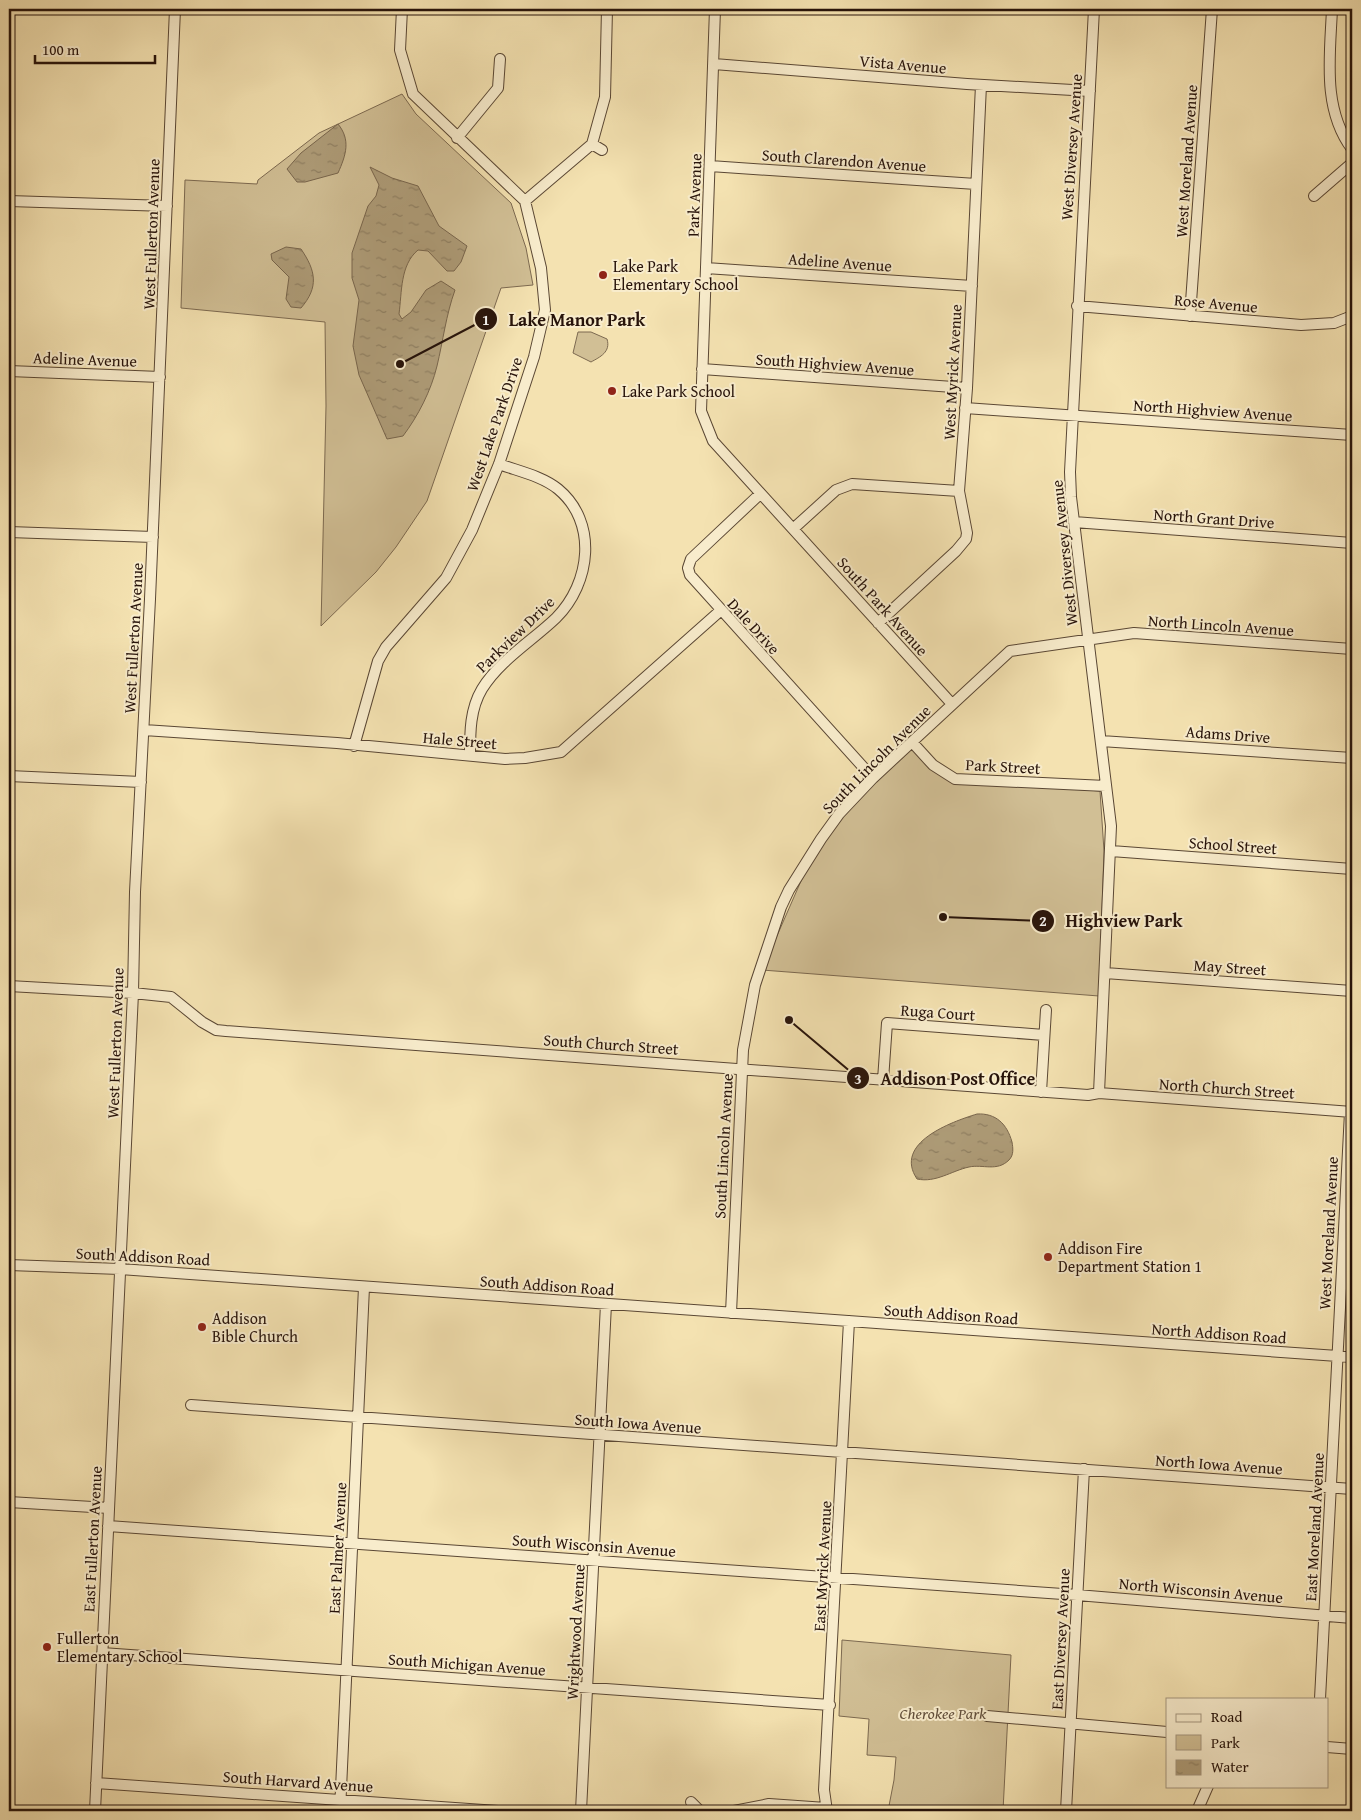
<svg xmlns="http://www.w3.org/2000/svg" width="1361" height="1820" font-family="'Gentium Book Plus',serif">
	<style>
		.green { fill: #d1bf95; stroke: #7c6950 }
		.water { fill: url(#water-ripples); stroke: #78654c }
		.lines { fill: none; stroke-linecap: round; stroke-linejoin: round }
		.minor-casing { stroke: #5a4734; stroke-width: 12 }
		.minor { stroke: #f8eccc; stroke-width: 10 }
		.poi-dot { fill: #8f2418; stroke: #f8eccc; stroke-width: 2 }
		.labels { text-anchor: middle; stroke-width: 4; stroke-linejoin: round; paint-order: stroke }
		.street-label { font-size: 16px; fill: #27130a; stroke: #f8eccc }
		.poi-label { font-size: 16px; fill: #27130a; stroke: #f8eccc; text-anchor: start }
		.park-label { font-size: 16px; font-style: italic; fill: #624f3b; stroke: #f8eccc }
		.leader { fill: none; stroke: #27130a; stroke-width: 2 }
		.callout-dot { fill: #27130a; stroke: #f8eccc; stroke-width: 2 }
		.mark-label { font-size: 15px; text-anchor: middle; font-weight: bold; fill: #fff }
		.callout-label { font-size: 18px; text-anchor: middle; font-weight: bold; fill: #27130a; stroke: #f8eccc; stroke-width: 4; stroke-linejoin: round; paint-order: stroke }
	</style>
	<defs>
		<pattern id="water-ripples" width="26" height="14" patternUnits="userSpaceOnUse" patternTransform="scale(1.25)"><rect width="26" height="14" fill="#ae9c78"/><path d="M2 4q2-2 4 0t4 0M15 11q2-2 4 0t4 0" fill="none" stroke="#8e7e61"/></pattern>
	</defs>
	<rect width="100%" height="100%" fill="#f4e2b1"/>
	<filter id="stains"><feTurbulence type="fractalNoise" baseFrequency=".004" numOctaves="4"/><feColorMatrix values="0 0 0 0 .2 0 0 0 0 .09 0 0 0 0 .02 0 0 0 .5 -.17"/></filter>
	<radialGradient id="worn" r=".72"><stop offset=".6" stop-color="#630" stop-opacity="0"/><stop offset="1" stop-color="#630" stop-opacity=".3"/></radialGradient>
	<!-- green -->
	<path class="green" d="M402,94L416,114L511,203L526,248L533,285L501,288L427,501L396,547L376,572L321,626L326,406L325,322L181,308L185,180L257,184L258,180L319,133Z
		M578,332H591L607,339C611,352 600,357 591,362L573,353Z
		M911,747L946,779L1100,791L1104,851L1099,996L762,970L808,865L846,812Z
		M842,1640L1011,1655L1003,1811H888L894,1780L896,1757L867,1755L869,1719L839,1716Z"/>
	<!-- water -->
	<path class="water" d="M338,124C351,140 346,155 338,173L305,182H297L287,169L301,153Z
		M370,167L392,178L418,186L439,226L467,246L461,262L454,271H447L428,251L418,250C400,265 402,292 399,314L402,319L411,312L426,290L441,281L455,290C446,315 443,341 437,366C431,391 418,416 403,436L387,439L359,375L353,346L359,300L352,278V253L368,206L376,196L379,185Z
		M286,247L301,249C316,271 319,287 301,308L291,307L286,299L289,277L272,260L271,254Z
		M977,1114C996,1113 1007,1124 1012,1142C1013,1148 1014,1155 1009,1160C997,1172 983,1164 969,1167C951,1171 936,1183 917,1179C893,1143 951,1122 977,1114Z"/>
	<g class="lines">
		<defs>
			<path id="minor" d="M715,9L701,411L713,441L952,704
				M1094,9L1070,472L1071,497L1111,826L1099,1093
				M1332,9C1330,56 1322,109 1352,149
				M714,64L967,84L1090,91
				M457,138L498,88L500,59
				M592,144L602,150
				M710,166L976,184
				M1314,196L1352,163
				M9,201L167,206
				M525,201L592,144L605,97L607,9
				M706,268L972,286
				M1077,306L1301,325L1334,323L1352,316
				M1190,316L1212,9
				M702,369L967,388
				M9,371L160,377
				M965,408L1352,435
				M760,494L691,559L688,568L690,575L873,778
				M1074,522L1352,543
				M793,529L836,490L852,484L959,491
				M9,532L153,537
				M878,623L956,551L966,539L967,533L959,491L967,388L981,85
				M144,730L337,743L505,759L525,758L561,752L720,611
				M1101,741L1352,758
				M912,742L933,765L955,779L1106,786
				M354,746L378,661L386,647L446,578L472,530L499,464L534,357L545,310L541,268L525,201L413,94L400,50L402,9
				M470,755C470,732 470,709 482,689C500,660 532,641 556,618C591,583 598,522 558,489C542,476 518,471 499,464
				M9,776L141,782
				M1111,851L1352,869
				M1105,973L1352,991
				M9,986L133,993L171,997L202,1022L216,1030L226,1031L1088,1095L1099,1093L1352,1112
				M883,1080L887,1023L1044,1035
				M1041,1092L1046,1010
				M9,1265L120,1269L1352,1357
				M731,1313L743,1050L755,985L781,907L789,890L821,839L839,814L873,778L1010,651L1134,633L1352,649
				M191,1405L1352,1489
				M9,1502L109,1508
				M108,1526L1077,1595L1352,1618
				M102,1653L830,1705
				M1320,1699L1350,1112
				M987,1716L1167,1732
				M1327,1747L1352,1749
				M96,1783L498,1811
				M691,1802L700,1811
				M95,1811L133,993L135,892L150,599L175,9
				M340,1811L364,1287
				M581,1811L606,1304
				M734,1811L769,1804L826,1808
				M827,1811L824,1790L849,1321
				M1066,1811L1084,1469
				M1197,1811L1208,1786"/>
		</defs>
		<!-- minor casing -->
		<use href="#minor" class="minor-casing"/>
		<!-- minor -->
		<use href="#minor" class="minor"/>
	</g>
	<!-- markers -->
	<g class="poi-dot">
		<circle cx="603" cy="275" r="5"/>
		<circle cx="612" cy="391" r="5"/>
		<circle cx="1048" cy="1257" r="5"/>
		<circle cx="202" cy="1327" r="5"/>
		<circle cx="47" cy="1647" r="5"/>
	</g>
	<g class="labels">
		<!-- street labels -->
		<g class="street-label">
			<text transform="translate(903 64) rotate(5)" y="6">Vista Avenue</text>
			<text transform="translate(1071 147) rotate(-86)" y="6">West Diversey Avenue</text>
			<text transform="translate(844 160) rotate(4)" y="6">South Clarendon Avenue</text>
			<text transform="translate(1186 161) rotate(-86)" y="6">West Moreland Avenue</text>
			<text transform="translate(694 195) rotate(-88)" y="6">Park Avenue</text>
			<text transform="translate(151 234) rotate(-88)" y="6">West Fullerton Avenue</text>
			<text transform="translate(840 262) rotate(4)" y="6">Adeline Avenue</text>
			<text transform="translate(1216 303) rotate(5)" y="6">Rose Avenue</text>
			<text transform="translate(85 359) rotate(2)" y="6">Adeline Avenue</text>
			<text transform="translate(835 364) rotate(4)" y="6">South Highview Avenue</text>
			<text transform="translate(952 372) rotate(-87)" y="6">West Myrick Avenue</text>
			<text transform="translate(1213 410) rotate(4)" y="6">North Highview Avenue</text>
			<text transform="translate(494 424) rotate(-71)" y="6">West Lake Park Drive</text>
			<text transform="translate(1214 518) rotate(4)" y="6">North Grant Drive</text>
			<text transform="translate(1064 553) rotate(-96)" y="6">West Diversey Avenue</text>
			<text transform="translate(883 606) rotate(48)" y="6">South Park Avenue</text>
			<text transform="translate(1221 625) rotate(4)" y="6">North Lincoln Avenue</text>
			<text transform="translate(754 626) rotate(48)" y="6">Dale Drive</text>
			<text transform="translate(515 634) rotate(-44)" y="6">Parkview Drive</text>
			<text transform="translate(133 638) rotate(-87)" y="6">West Fullerton Avenue</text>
			<text transform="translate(1228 734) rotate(4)" y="6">Adams Drive</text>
			<text transform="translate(460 740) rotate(5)" y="6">Hale Street</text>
			<text transform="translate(876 759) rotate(-45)" y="6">South Lincoln Avenue</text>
			<text transform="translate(1003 766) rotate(3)" y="6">Park Street</text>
			<text transform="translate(1233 845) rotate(4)" y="6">School Street</text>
			<text transform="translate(1230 967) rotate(4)" y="6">May Street</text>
			<text transform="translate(938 1012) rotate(4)" y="6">Ruga Court</text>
			<text transform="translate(115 1043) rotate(-88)" y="6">West Fullerton Avenue</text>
			<text transform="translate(611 1044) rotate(4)" y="6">South Church Street</text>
			<text transform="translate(1227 1088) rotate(4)" y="6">North Church Street</text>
			<text transform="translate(723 1146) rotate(-87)" y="6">South Lincoln Avenue</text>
			<text transform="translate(1328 1233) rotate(-87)" y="6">West Moreland Avenue</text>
			<text transform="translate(143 1256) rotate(3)" y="6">South Addison Road</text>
			<text transform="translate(547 1285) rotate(4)" y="6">South Addison Road</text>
			<text transform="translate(951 1314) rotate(4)" y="6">South Addison Road</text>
			<text transform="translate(1219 1333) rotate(4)" y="6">North Addison Road</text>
			<text transform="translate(638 1423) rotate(4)" y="6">South Iowa Avenue</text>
			<text transform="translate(1219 1464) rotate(4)" y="6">North Iowa Avenue</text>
			<text transform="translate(1314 1527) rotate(-87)" y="6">East Moreland Avenue</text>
			<text transform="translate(92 1539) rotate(-87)" y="6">East Fullerton Avenue</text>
			<text transform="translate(594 1545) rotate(4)" y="6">South Wisconsin Avenue</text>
			<text transform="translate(337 1548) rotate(-87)" y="6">East Palmer Avenue</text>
			<text transform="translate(822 1566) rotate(-87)" y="6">East Myrick Avenue</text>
			<text transform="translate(1201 1590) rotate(5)" y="6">North Wisconsin Avenue</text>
			<text transform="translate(575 1632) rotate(-87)" y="6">Wrightwood Avenue</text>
			<text transform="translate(1060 1639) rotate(-87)" y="6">East Diversey Avenue</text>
			<text transform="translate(467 1664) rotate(4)" y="6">South Michigan Avenue</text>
			<text transform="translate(298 1781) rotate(4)" y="6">South Harvard Avenue</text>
		</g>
		<!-- poi labels -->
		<g class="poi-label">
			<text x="613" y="272">Lake Park<tspan x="613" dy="18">Elementary School</tspan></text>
			<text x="622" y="397">Lake Park School</text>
			<text x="1058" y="1254">Addison Fire<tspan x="1058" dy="18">Department Station 1</tspan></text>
			<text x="212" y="1324">Addison<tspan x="212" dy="18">Bible Church</tspan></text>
			<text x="57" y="1644">Fullerton<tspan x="57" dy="18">Elementary School</tspan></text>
		</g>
		<!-- park labels -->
		<g class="park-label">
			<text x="943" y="1719">Cherokee Park</text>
		</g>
	</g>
	<!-- callouts -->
	<path class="leader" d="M400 364L486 319M943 917L1043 921M789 1020L858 1078"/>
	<g class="callout-dot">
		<circle cx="400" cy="364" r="5"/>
		<circle cx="943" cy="917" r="5"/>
		<circle cx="789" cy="1020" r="5"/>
		<circle cx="486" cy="319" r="12"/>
		<circle cx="1043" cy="921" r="12"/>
		<circle cx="858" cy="1078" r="12"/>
	</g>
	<g class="mark-label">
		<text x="486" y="325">1</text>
		<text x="1043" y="926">2</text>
		<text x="858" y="1084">3</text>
	</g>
	<g class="callout-label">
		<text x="577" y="326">Lake Manor Park</text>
		<text x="1124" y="927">Highview Park</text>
		<text x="958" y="1085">Addison Post Office</text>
	</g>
	<!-- margin -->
	<rect width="1361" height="1820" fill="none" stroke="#f4e2b1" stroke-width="30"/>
	<rect x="10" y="10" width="1341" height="1800" fill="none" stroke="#27130a" stroke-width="2.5"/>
	<rect x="15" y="15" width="1331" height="1790" fill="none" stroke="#27130a"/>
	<!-- legend -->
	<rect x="1166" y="1698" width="162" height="90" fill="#f8eccc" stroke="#a4957e"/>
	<rect x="1176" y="1714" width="25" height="8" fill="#f8eccc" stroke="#a4957e"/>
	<text x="1211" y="1722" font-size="15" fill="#27130a">Road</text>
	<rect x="1176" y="1735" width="25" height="15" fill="#d1bf95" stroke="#a4957e"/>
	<text x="1211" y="1748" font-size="15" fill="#27130a">Park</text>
	<rect x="1176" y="1760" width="25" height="15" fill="url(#water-ripples)" stroke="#a4957e"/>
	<text x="1211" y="1772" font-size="15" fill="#27130a">Water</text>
	<!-- scale -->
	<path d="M35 55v8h120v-8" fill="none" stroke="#27130a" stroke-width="2.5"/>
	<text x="42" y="55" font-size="15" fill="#27130a" stroke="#f8eccc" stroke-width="4" paint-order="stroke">100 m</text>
	<rect width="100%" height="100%" filter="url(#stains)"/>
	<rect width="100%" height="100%" fill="url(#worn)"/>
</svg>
